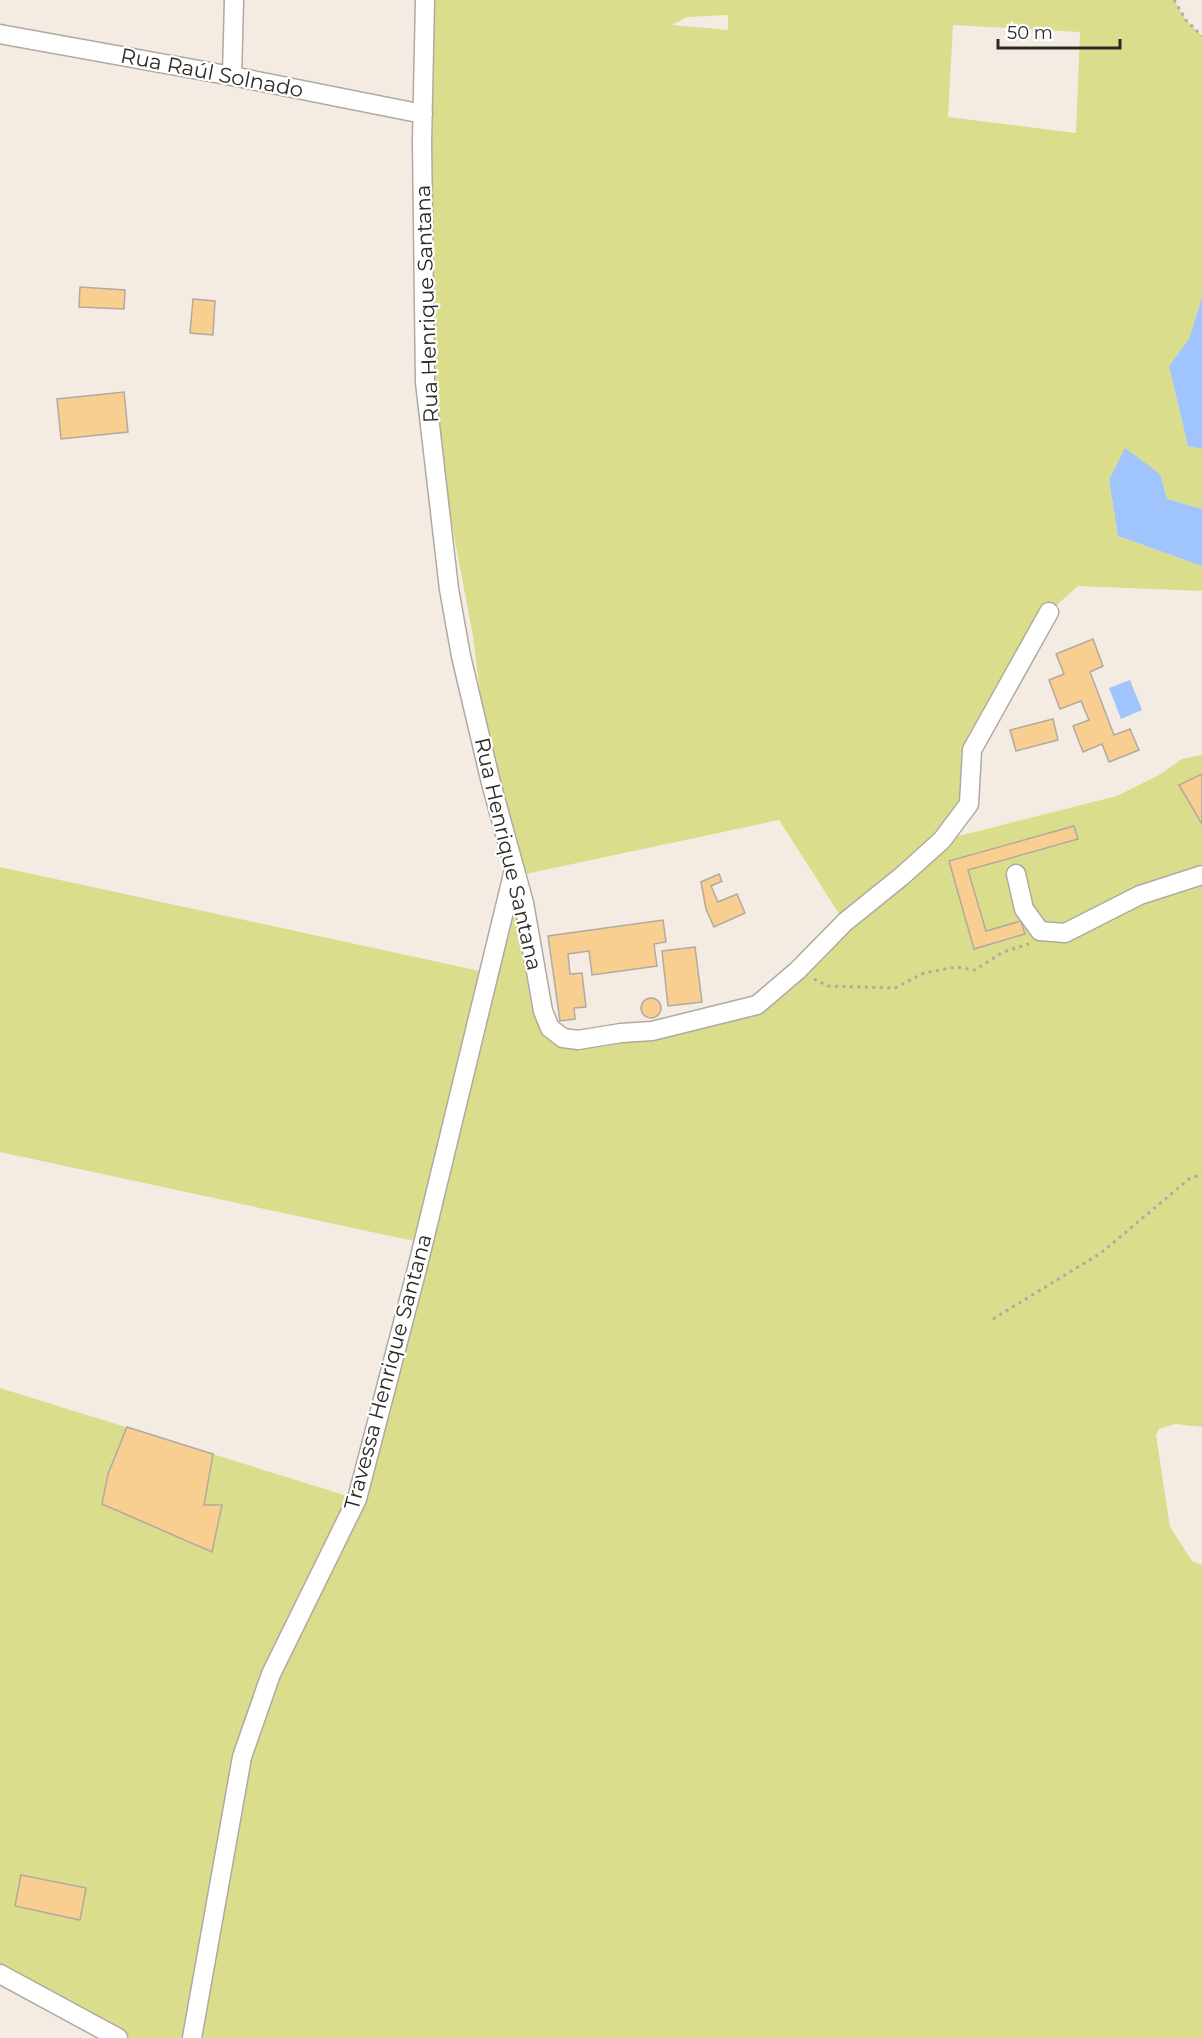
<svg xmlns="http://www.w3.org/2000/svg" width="1202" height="2038" font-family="Montserrat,sans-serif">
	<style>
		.green { fill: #dadd8c; fill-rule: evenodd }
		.water { fill: #9fc4fe }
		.building { fill: #f8ce91; stroke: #b1aaa0; stroke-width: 1.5 }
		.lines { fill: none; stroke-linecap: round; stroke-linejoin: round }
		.street-casing { stroke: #b1a9a0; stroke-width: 21 }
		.path { stroke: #b1aaa2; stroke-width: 3; stroke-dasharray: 3 4.5; stroke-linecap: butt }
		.street { stroke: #fff; stroke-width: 18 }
		.labels { text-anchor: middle; stroke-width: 4.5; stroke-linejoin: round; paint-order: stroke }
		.street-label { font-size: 21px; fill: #2d2a26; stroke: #fff }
	</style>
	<rect width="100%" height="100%" fill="#f4ece2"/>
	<!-- green -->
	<path class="green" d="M425,0H1174L1186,20L1202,36V297L1189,339L1169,366L1188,446L1202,449V509L1167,499L1160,474L1109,480L1118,536L1202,566V591L1078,586L1049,612L972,749L969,804L943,840L1117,796L1159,775L1182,759L1202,755V1427L1175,1424L1159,1429L1156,1435L1170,1527L1192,1561L1202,1565V2038H118L0,1974V1388L357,1499L423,1243L0,1152V867L489,973L514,868L491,783L473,636L425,382ZM728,15V30L672,25L687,17ZM953,25L1080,32L1076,133L948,117ZM779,820L845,923L757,1005L563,1038L543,1011L516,876Z"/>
	<!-- water -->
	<path class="water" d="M1202,297V449L1188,446L1169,366L1189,339Z
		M1125,448L1160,474L1167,499L1202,509V566L1118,536L1109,480Z
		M1130,680L1142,710L1121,719L1109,688Z"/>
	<!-- building -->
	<path class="building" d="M80,287L125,290L124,309L79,307Z
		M193,299L215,301L213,335L190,333Z
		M124,392L128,432L61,439L57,399Z
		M1093,639L1103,666L1090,672L1114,735L1130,729L1139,750L1109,762L1102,744L1083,752L1073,726L1089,720L1081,701L1060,709L1049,680L1064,674L1056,654Z
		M1053,719L1058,740L1016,751L1010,730Z
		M1202,774V824L1179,785Z
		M1074,826L1078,839L968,870L986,931L1021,921L1025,934L974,949L949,861Z
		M719,874L722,881L711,886L718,902L737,894L745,913L714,927L706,909L701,882Z
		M663,920L666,942L654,944L657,966L592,975L589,951L568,954L570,974L582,973L586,1007L574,1008L575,1019L560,1021L548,936Z
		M695,947L702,1002L668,1006L662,951Z
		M641 1008a10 10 0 1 1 20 0a10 10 0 1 1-20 0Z
		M127,1427L213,1454L204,1505H222L212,1552L102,1504L108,1474Z
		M21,1875L86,1888L80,1920L15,1906Z"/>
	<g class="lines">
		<defs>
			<path id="street" d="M425,0L422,142L425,382L449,589L461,656L491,783L524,903L543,1011L550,1028L563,1038L578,1040L621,1033L652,1031L757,1005L798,970L845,922L902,876L942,840L969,804L972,750L1049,612
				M0,34L232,76L423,114
				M232,76L234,0
				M1016,874L1024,909L1040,931L1065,933L1140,895L1202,875
				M0,1974L118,2038
				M192,2038L242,1757L271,1674L357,1499L417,1269L514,870"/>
		</defs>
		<!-- street casing -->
		<use href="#street" class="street-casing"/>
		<!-- path -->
		<path class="path" d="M1174,0L1186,20L1202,36
			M814,979L828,986L895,988L924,973L956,967L975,970L1003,952L1029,944
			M993,1319L1101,1253L1189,1179L1202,1174"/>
		<!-- street -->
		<use href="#street" class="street"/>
	</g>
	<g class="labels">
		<!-- street labels -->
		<g class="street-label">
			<text transform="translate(212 73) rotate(11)" y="7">Rua Raúl Solnado</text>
			<text transform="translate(427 304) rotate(-92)" y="7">Rua Henrique Santana</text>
			<text transform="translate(508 854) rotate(77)" y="7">Rua Henrique Santana</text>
			<text transform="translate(388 1372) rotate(-75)" y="7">Travessa Henrique Santana</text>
		</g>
	</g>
	<!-- scale -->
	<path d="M998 39v9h122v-9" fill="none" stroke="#2d2a26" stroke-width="3"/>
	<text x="1007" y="39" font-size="18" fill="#2d2a26" stroke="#ffffff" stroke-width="4.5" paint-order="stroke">50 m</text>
</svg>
